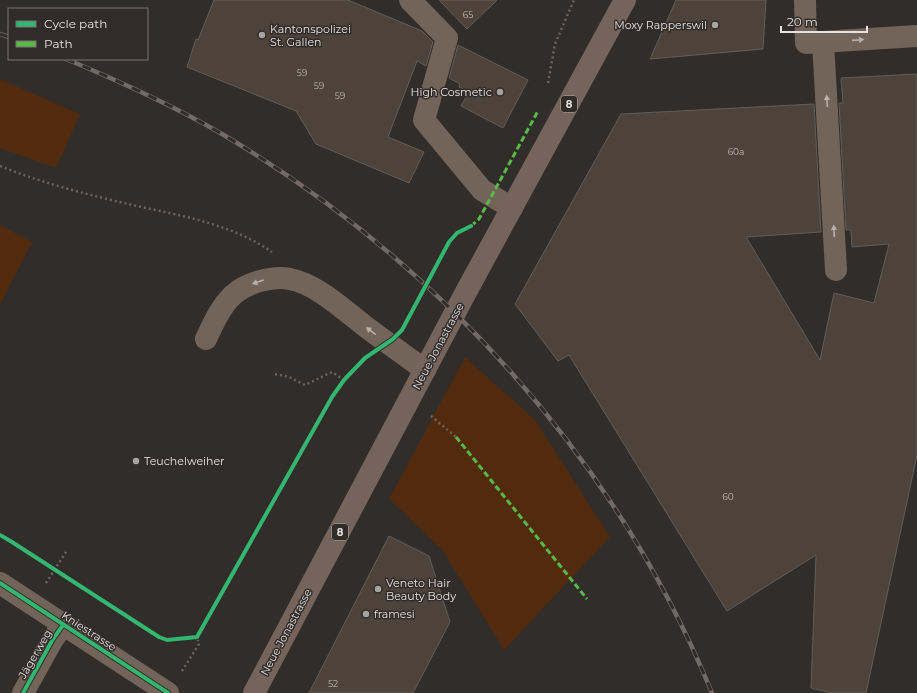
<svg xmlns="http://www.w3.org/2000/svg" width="917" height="693" font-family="Montserrat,sans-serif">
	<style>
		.green { fill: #522b0e }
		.building { fill: #4e433a; stroke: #605e5c }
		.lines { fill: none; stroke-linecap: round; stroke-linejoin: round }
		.path { stroke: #6e645e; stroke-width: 2.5; stroke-dasharray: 2 3; stroke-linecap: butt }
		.minor { stroke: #73645a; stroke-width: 22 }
		.major { stroke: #74645b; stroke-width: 22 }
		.rail-casing { stroke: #726a66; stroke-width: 4.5 }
		.rail { stroke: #312c2a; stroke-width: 3; stroke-dasharray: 9; stroke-linecap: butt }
		.quiet { stroke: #58b947; stroke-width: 3; stroke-dasharray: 6 3; stroke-linecap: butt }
		.cycleway-casing { stroke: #312c2a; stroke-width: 6 }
		.cycleway { stroke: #33b770; stroke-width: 4 }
		.oneway { fill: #b8b0ab }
		.poi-dot { fill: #a6a3a1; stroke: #312c2a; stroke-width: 1.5 }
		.labels { text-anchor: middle; stroke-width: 3; stroke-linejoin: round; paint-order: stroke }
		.number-label { font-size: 9px; fill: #c0bab7 }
		.shield { fill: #312c2a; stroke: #b0abaa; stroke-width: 1 }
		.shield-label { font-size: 10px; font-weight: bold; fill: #e6e2e1 }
		.poi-label { font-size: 11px; fill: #e6e2e1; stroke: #312c2a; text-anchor: start }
		.street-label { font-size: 11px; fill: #e6e2e1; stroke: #312c2a }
	</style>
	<rect width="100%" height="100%" fill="#302d2b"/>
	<!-- green -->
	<path class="green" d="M0,79L80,114L56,168L0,148Z
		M0,225L32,242L0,305Z
		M465,357L535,420L610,537L504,650L443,551L389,499Z"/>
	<!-- building -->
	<path class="building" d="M214,0H348L422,31L433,42L426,66L417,61L388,137L424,152L409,183L316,144L296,111L187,67L196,39L198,40Z
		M439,0H497L467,29Z
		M676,0H766L763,49L650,59Z
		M458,45L528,80L503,128L461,106L469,92L459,87L460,84L449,78Z
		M917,74V455L866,693H832L811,688L816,555L727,611L569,355L558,361L515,304L621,114L814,104L821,232L746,237L820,360L834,293L874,303L889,244L852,247L851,230H846L839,103H843L841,78Z
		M389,536L429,556L450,622L413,693H309Z"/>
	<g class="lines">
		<!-- path -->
		<path class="path" d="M548,83L555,44L574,0
			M0,166C42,183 85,194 128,204C177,215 230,223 272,252
			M275,374L289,377L305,385L332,372L344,380
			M431,416L456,437
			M46,583L66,552
			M182,671L199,644L197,637"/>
		<!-- minor -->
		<path class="minor" d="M410,0L447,38L424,120L482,190L512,208
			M805,0L806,43L917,36
			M823,42L836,270
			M206,339C213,324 221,306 233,295C246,283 273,275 290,279C317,284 345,311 366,327C386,342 406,356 425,370
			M0,583L168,693
			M23,693L53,639L63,625"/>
		<!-- major -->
		<path class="major" d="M254,693L466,292L625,0"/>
		<defs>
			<path id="rail" d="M0,34L9,37
				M66,59C119,81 172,105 222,134C439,262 616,459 712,693"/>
		</defs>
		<!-- rail casing -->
		<use href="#rail" class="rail-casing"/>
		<!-- rail -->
		<use href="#rail" class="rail"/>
		<!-- quiet -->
		<path class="quiet" d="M471,226L479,219L538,111
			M456,437L587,599"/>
		<defs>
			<path id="cycleway" d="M0,535L12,542L159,637L167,640L197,637L332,397L344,380L365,358L393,339L402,330L449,242L457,233L471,226
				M0,583L168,693
				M23,693L53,639L63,625"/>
		</defs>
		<!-- cycleway casing -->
		<use href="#cycleway" class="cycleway-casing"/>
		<!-- cycleway -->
		<use href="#cycleway" class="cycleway"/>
	</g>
	<!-- one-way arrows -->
	<defs><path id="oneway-solid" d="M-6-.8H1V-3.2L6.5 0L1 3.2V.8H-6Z"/></defs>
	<g class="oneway">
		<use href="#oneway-solid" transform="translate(858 40) rotate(-4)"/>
		<use href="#oneway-solid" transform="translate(827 101) rotate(-93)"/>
		<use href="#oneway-solid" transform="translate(834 231) rotate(-93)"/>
		<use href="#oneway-solid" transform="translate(258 282) rotate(161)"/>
		<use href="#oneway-solid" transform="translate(371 331) rotate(-143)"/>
	</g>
	<!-- markers -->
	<g class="poi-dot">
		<circle cx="715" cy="25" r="4"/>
		<circle cx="262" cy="35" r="4"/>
		<circle cx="500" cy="92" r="4"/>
		<circle cx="136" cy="461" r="4"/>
		<circle cx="378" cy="589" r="4"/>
		<circle cx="366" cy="614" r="4"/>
	</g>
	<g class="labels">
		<!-- number labels -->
		<g class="number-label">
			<text x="468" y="18">65</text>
			<text x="302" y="76">59</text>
			<text x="319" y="89">59</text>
			<text x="340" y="99">59</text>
			<text x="736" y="155">60a</text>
			<text x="728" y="500">60</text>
			<text x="333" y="687">52</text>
		</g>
		<!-- shield labels -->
		<g class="shield">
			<rect x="561" y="96" width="16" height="16" rx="3"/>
			<rect x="332" y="524" width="16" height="16" rx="3"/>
		</g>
		<g class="shield-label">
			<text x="569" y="108">8</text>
			<text x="340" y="536">8</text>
		</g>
		<!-- poi labels -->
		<g class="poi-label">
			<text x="707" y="29" text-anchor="end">Moxy Rapperswil</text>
			<text x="270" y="33">Kantonspolizei<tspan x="270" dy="13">St. Gallen</tspan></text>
			<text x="492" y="96" text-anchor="end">High Cosmetic</text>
			<text x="144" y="465">Teuchelweiher</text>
			<text x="386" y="587">Veneto Hair<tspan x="386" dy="13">Beauty Body</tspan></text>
			<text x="374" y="618">framesi</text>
		</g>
		<!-- street labels -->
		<g class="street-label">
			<text transform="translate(438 346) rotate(-62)" y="4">Neue Jonastrasse</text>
			<text transform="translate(89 631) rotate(33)" y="4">Kniestrasse</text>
			<text transform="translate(286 632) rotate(-62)" y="4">Neue Jonastrasse</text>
			<text transform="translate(35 654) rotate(-60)" y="4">Jägerweg</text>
		</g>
	</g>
	<!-- legend -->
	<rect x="8" y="8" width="140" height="52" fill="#312c2a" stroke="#797573"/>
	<rect x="16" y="21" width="20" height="6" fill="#33b770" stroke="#797573"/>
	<text x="44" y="28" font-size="12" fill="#e6e2e1">Cycle path</text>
	<rect x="16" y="41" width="20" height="6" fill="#58b947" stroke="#797573"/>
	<text x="44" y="48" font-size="12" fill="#e6e2e1">Path</text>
	<!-- scale -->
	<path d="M781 26v6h86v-6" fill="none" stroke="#e6e2e1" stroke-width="2"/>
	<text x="787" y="26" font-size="12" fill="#e6e2e1" stroke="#312c2a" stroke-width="3" paint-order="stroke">20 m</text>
</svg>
